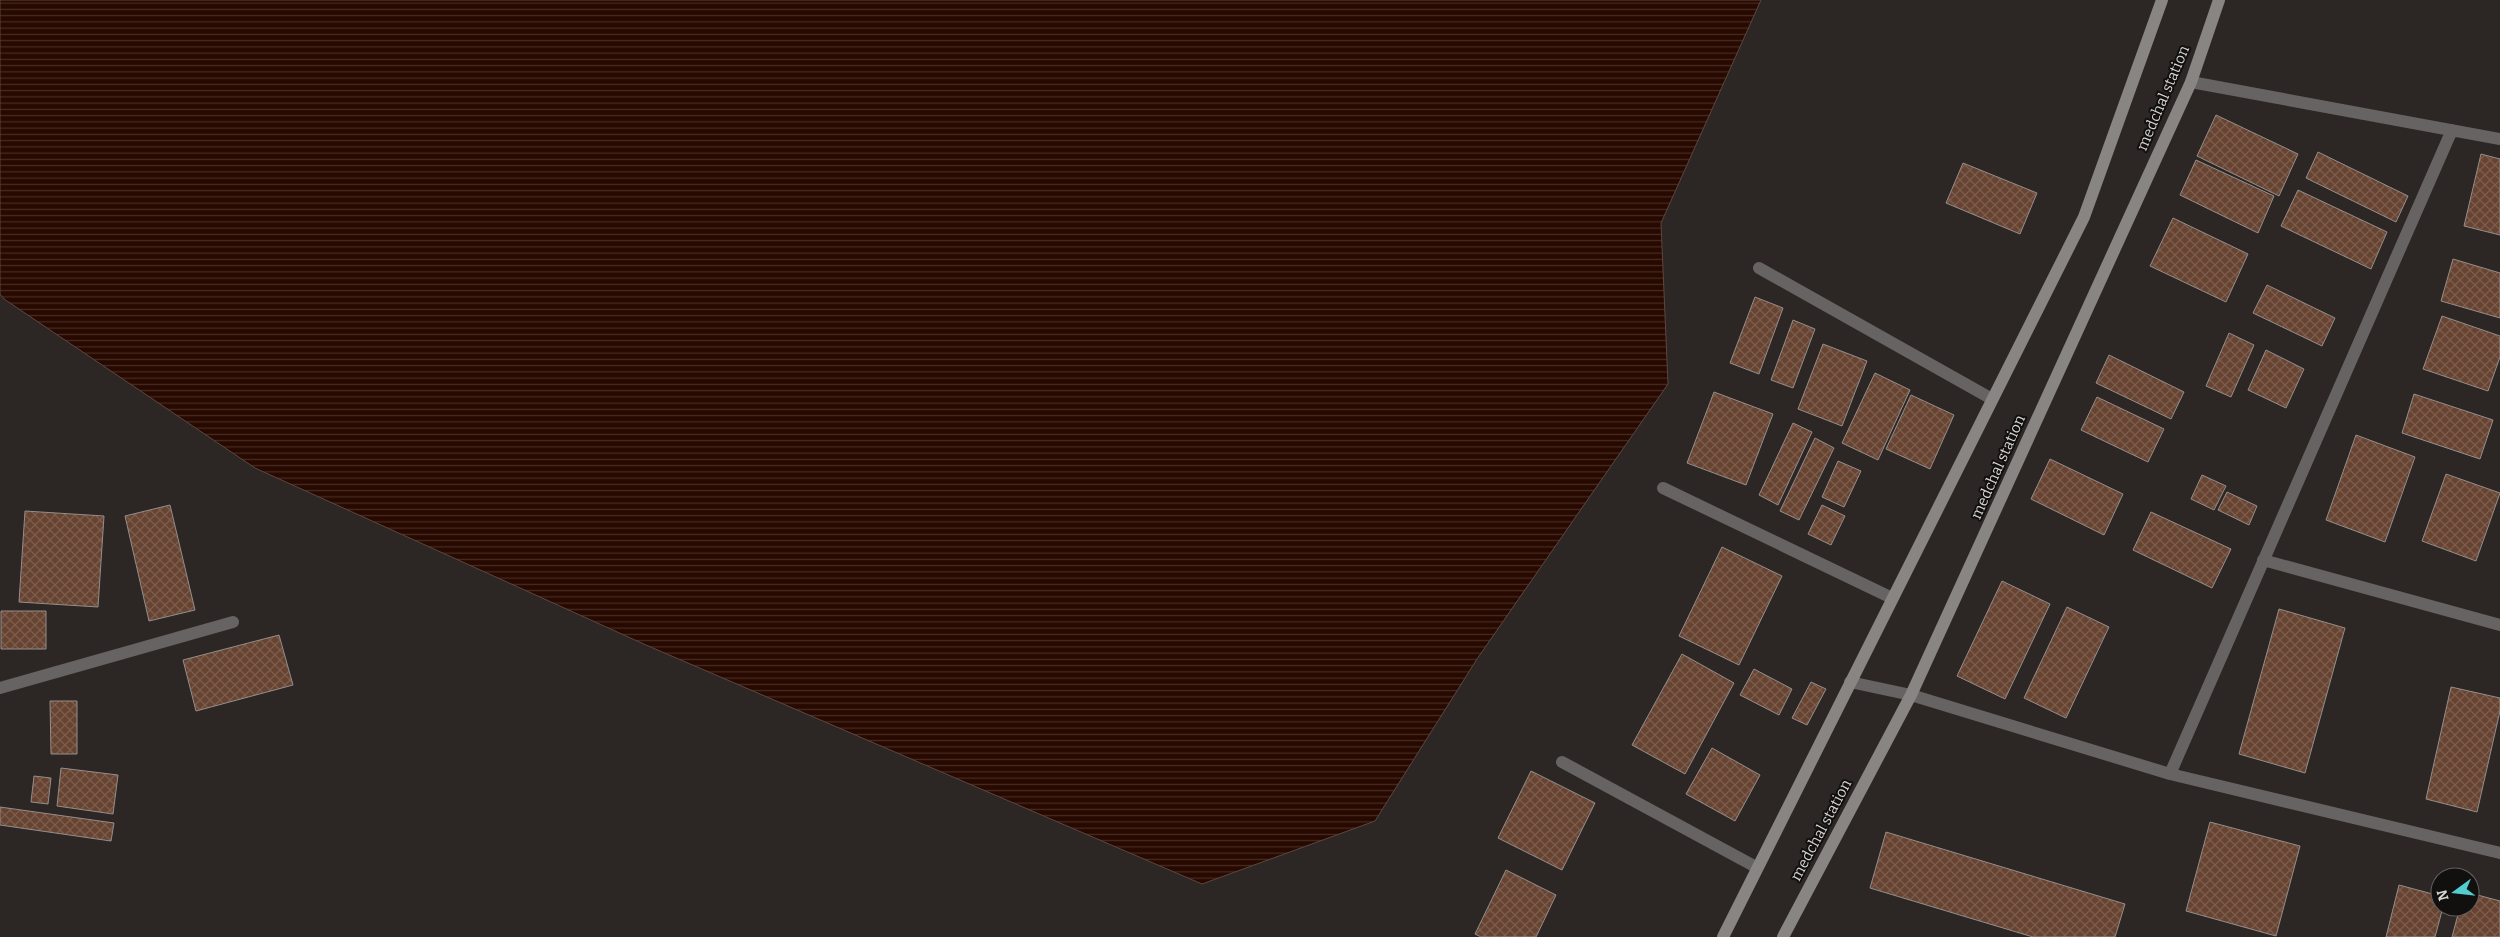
<svg xmlns="http://www.w3.org/2000/svg" width="2500" height="937" font-family="Bitter,serif">
	<style>
		.water { fill: url(#water-rules); stroke: #5d463f }
		.building { fill: url(#building-cross-hatch); stroke: #948e8b }
		.lines { fill: none; stroke-linecap: round; stroke-linejoin: round }
		.street { stroke: #666362; stroke-width: 12 }
		.secondary { stroke: #898583; stroke-width: 12 }
		.labels { text-anchor: middle; stroke-width: 4; stroke-linejoin: round; paint-order: stroke }
		.street-label { font-size: 15px; fill: #d8d5d3; stroke: #12100f }
	</style>
	<defs>
		<pattern id="water-rules" width="6" height="5" patternUnits="userSpaceOnUse" patternTransform="scale(1.25)"><rect width="6" height="5" fill="#280900"/><path d="M0 2.5h6" fill="none" stroke="#462c24"/></pattern>
		<pattern id="building-cross-hatch" width="8" height="8" patternUnits="userSpaceOnUse" patternTransform="scale(1.25)"><rect width="8" height="8" fill="#674331"/><path d="M0 0l8 8M0 8l8-8" fill="none" stroke="#7c5d4e"/></pattern>
	</defs>
	<rect width="100%" height="100%" fill="#2c2724"/>
	<!-- water -->
	<path class="water" d="M0,0H1761L1661,223L1668,384L1477,659L1375,821L1202,884L646,645L255,468L4,299L0,294Z"/>
	<!-- building -->
	<path class="building" d="M2216,115L2298,154L2279,196L2197,156Z
		M2318,152L2408,196L2396,222L2306,178Z
		M2481,154L2500,159V235L2464,226Z
		M2196,160L2274,196L2258,233L2180,195Z
		M1963,163L2037,193L2020,234L1946,203Z
		M2298,190L2387,232L2371,269L2281,226Z
		M2173,218L2248,254L2226,302L2150,266Z
		M2453,259L2500,273V318L2441,301Z
		M2267,285L2335,318L2322,346L2253,313Z
		M1755,297L1783,308L1759,374L1730,363Z
		M2442,316L2500,336V357L2488,391L2423,369Z
		M1793,320L1815,329L1793,388L1771,380Z
		M2229,333L2254,345L2231,397L2206,386Z
		M1823,344L1867,361L1842,426L1798,409Z
		M2266,350L2304,369L2286,408L2248,390Z
		M2109,355L2184,392L2171,419L2096,383Z
		M1875,373L1910,390L1878,460L1842,443Z
		M1714,392L1773,414L1746,485L1687,463Z
		M2414,394L2493,420L2480,459L2402,433Z
		M1911,395L1954,415L1930,469L1886,449Z
		M2097,397L2164,429L2148,462L2081,430Z
		M1793,423L1812,432L1778,505L1759,495Z
		M2356,435L2415,457L2385,542L2326,520Z
		M1815,438L1834,448L1799,520L1780,511Z
		M2050,459L2123,494L2104,535L2031,499Z
		M1838,461L1861,471L1844,507L1822,497Z
		M2446,474L2500,493L2476,561L2422,541Z
		M2202,475L2226,486L2214,510L2191,499Z
		M2227,492L2257,506L2249,525L2218,510Z
		M170,505L195,610L149,621L125,516Z
		M1822,505L1845,516L1831,545L1808,534Z
		M25,511L104,516L98,607L19,602Z
		M2151,512L2231,549L2212,588L2133,550Z
		M1722,547L1782,576L1739,665L1679,636Z
		M2002,581L2050,604L2005,699L1957,676Z
		M2067,607L2109,627L2066,718L2024,698Z
		M2279,609L2345,628L2305,773L2239,754Z
		M1,611H46V649H1Z
		M279,635L293,685L196,711L183,660Z
		M1682,654L1734,683L1685,774L1632,745Z
		M1754,669L1792,689L1779,715L1740,695Z
		M1811,682L1826,689L1807,725L1792,718Z
		M2451,687L2500,698V711L2477,812L2426,799Z
		M50,701H77V754H51Z
		M1712,748L1760,775L1735,821L1686,794Z
		M61,768L118,775L113,814L57,806Z
		M1531,771L1595,803L1562,870L1498,838Z
		M34,776L51,778L48,804L31,802Z
		M0,807L114,823L111,841L0,825Z
		M2210,822L2300,846L2276,936L2186,911Z
		M1886,832L2125,904L2115,937H2033L1870,888Z
		M1506,870L1556,895L1536,937H1481L1475,934Z
		M2399,885L2440,896V907H2443L2435,937H2386Z
		M2470,893L2500,901V937H2452L2460,907H2470Z"/>
	<g class="lines">
		<!-- street -->
		<path class="street" d="M2191,82L2500,139
			M1759,268L1992,399
			M1663,488L1892,598
			M2263,560L2500,625
			M1850,682L1911,695L2170,774L2500,853
			M0,688L233,622
			M1562,762L1756,867
			M2170,774L2452,130"/>
		<!-- secondary -->
		<path class="secondary" d="M1723,937L2084,217L2162,0
			M1783,937L1911,695L2191,82L2219,0"/>
	</g>
	<g class="labels">
		<!-- street labels -->
		<g class="street-label">
			<text transform="translate(2163 98) rotate(-67)" y="5">medchal station</text>
			<text transform="translate(1998 467) rotate(-66)" y="5">medchal station</text>
			<text transform="translate(1821 830) rotate(-62)" y="5">medchal station</text>
		</g>
	</g>
	<!-- north arrow -->
	<g transform="translate(2455 892) rotate(255)"><circle r="24" fill="#12100f" stroke="#615f5d"/>
	<path d="M0-4L9 19L0 12L-9 19Z" fill="#52cdcf"/>
	<text y="-8" font-size="14" font-weight="bold" text-anchor="middle" fill="#d8d5d3">N</text>
	</g>
</svg>
